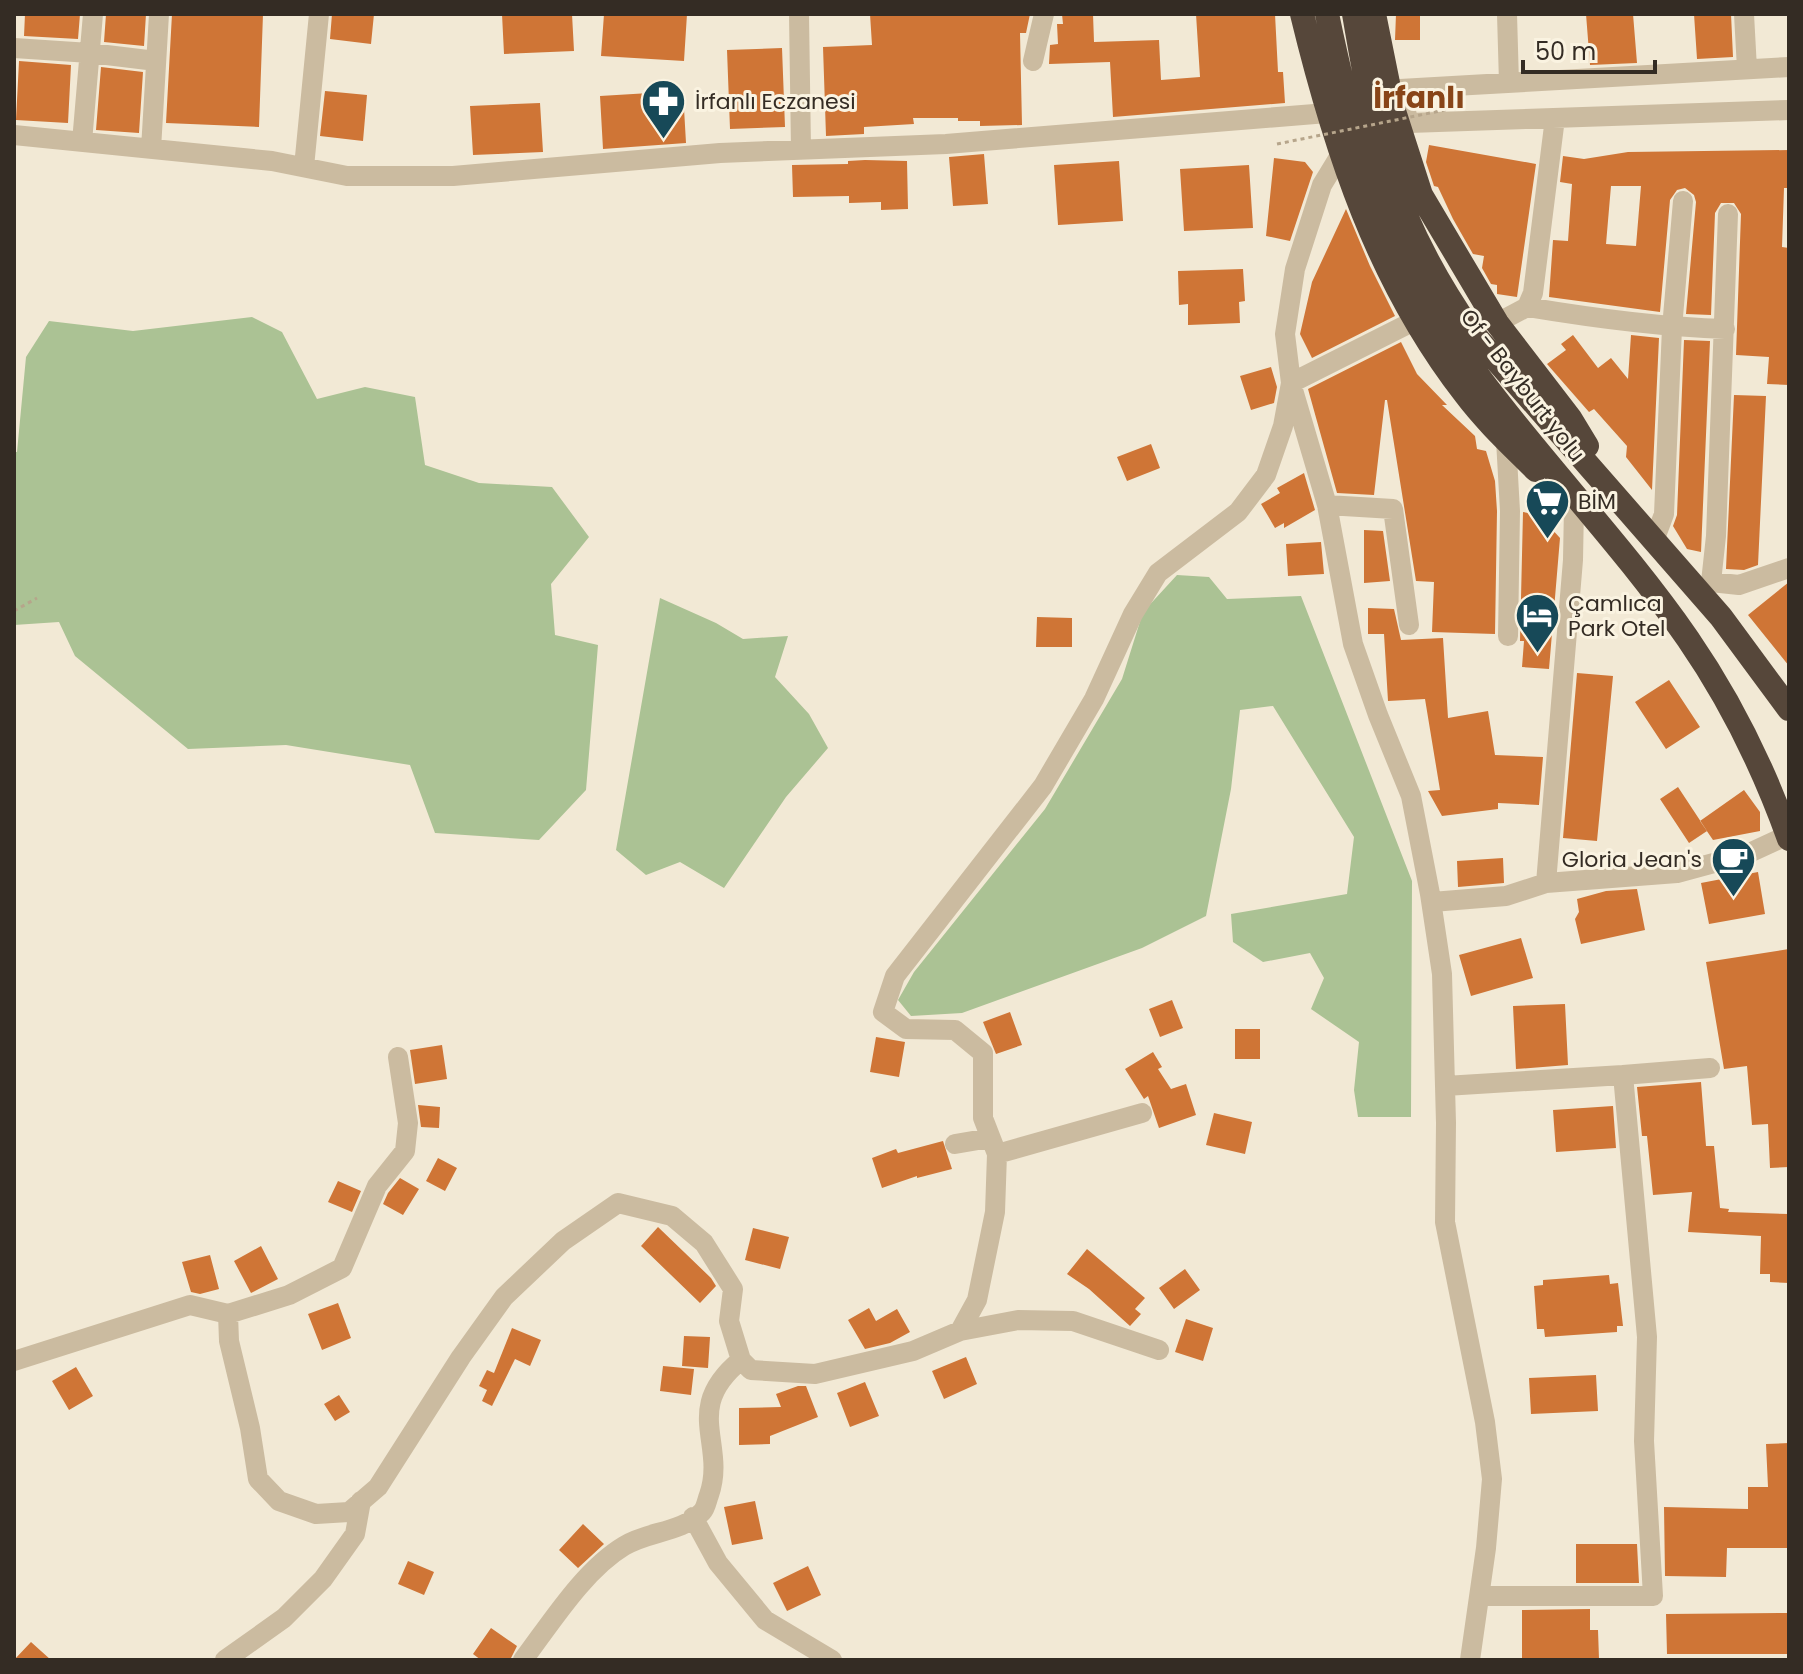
<svg xmlns="http://www.w3.org/2000/svg" width="1803" height="1674" font-family="Poppins,sans-serif">
	<style>
		.green { fill: #abc294 }
		.building { fill: #cf7536; fill-rule: evenodd }
		.lines { fill: none; stroke-linecap: round; stroke-linejoin: round }
		.path { stroke: #b6a58b; stroke-width: 3; stroke-dasharray: 4 4; stroke-linecap: butt }
		.minor { stroke: #cbbba0; stroke-width: 20 }
		.highway { stroke: #56473a; stroke-width: 24 }
		.path-bridge { stroke: #b6a58b; stroke-width: 3; stroke-dasharray: 4 4; stroke-linecap: butt }
		.labels { text-anchor: middle; stroke-width: 6; stroke-linejoin: round; paint-order: stroke }
		.poi-label { font-size: 22px; fill: #342c24; stroke: #faf3e1; text-anchor: start }
		.street-label { font-size: 22px; fill: #342c24; stroke: #faf3e1 }
		.district-label { font-size: 30px; font-weight: bold; fill: #884518; stroke: #faf3e1 }
	</style>
	<rect width="100%" height="100%" fill="#f2e9d5"/>
	<!-- green -->
	<path class="green" d="M252,317L282,332L317,399L365,387L415,397L425,465L479,483L552,487L589,537L551,584L555,635L598,645L586,790L539,840L435,833L410,765L286,745L188,749L75,656L59,622L14,625V452H17L26,357L49,321L133,331Z
		M1177,575L1209,577L1227,599L1301,596L1412,881L1411,1117H1358L1354,1090L1359,1042L1311,1009L1324,978L1310,953L1263,962L1233,942L1231,914L1347,894L1354,837L1273,706L1240,710L1231,789L1206,916L1142,948L962,1013L911,1016L898,1000L914,972L1045,809L1122,679L1143,612Z
		M660,598L716,623L743,639L788,636L775,677L809,714L828,748L786,797L724,888L680,862L646,875L616,850Z"/>
	<!-- building -->
	<path class="building" d="M25,14H80L78,39L24,36Z
		M106,14H146L144,46L104,42Z
		M172,14H263L259,127L166,123Z
		M332,14H374L371,44L330,39Z
		M502,14H572L574,51L504,54Z
		M604,14H687L684,61L601,56Z
		M870,14H1030L1026,33H1020L1022,125L980,126V121H958V118H913L914,124L864,127V134L826,136L823,47L872,45Z
		M1062,14H1093L1094,42L1159,40L1161,80L1200,77L1196,14H1275L1278,72H1283L1285,103L1113,117L1110,62L1049,64L1050,45L1058,44L1057,24H1063Z
		M1396,14H1420V40H1395Z
		M1586,14H1633L1637,63L1590,65Z
		M1694,14H1731L1733,57L1697,59Z
		M782,48L785,127L730,129L727,50Z
		M19,61L71,65L68,123L16,120Z
		M101,67L143,72L139,133L96,130Z
		M325,91L367,95L363,141L320,136Z
		M683,91L686,143L603,149L600,96Z
		M540,103L543,152L473,155L470,106Z
		M1429,145L1536,164L1517,297L1497,294V285L1491,284L1482,268L1484,256L1473,254L1453,219L1438,187L1434,186L1426,162Z
		M1789,150V188H1784L1782,247L1789,248V385L1767,384L1769,357L1736,355L1741,214L1734,203H1721L1715,213L1711,315L1686,314L1696,202L1694,195L1685,188L1677,190L1670,200L1660,312L1549,297L1553,240L1568,241L1572,184L1560,182L1563,156L1584,159L1628,152ZM1611,186H1641L1636,246L1606,244Z
		M984,154L988,204L953,206L949,157Z
		M1274,158L1305,162L1313,172L1290,241L1266,236Z
		M865,160L907,161L908,209L881,210V202L849,203V196L793,197L792,165L848,164V161Z
		M1119,161L1123,221L1058,225L1054,165Z
		M1249,165L1253,228L1184,231L1180,169Z
		M1346,209L1370,266L1395,316L1312,358L1300,334L1312,282Z
		M1243,269L1245,301L1239,302L1240,323L1188,325V304L1179,305L1178,271Z
		M1573,335L1598,368L1611,358L1628,379L1631,335L1659,338L1652,490L1626,457L1627,446L1594,409L1589,412L1547,364L1566,350L1561,344Z
		M1684,340L1710,341L1701,552L1687,549L1673,526L1677,515Z
		M1401,342L1417,374L1447,405H1442L1475,436L1477,449L1486,451L1495,481L1497,511L1495,634L1432,632L1434,582L1416,581L1387,400H1385L1374,495L1337,493L1308,389Z
		M1271,367L1277,387L1274,403L1251,410L1240,376Z
		M1734,395L1766,396L1758,565L1744,570L1726,569Z
		M1151,444L1160,468L1127,481L1117,457Z
		M1304,473L1315,510L1284,528V523L1275,528L1261,504L1280,493L1277,488Z
		M1523,512L1539,515L1560,538L1549,669L1522,667L1524,641H1520Z
		M1364,530L1383,531L1390,581L1364,583Z
		M1321,542L1324,574L1288,576L1286,544Z
		M1789,582V666L1748,615Z
		M1368,608L1394,609L1401,640L1443,638L1448,718L1488,711L1495,755L1543,757L1539,805L1498,803V809L1442,816L1428,791L1440,790L1425,699L1388,701L1384,634H1368Z
		M1037,617L1072,618V647H1036Z
		M1577,673L1613,676L1597,841L1563,838Z
		M1669,680L1700,727L1666,749L1635,702Z
		M1678,787L1707,831L1689,843L1660,799Z
		M1744,790L1760,812V831L1713,840L1700,821Z
		M1503,858L1504,883L1458,887L1457,861Z
		M1758,872L1765,914L1709,924L1701,883Z
		M1637,889L1645,930L1581,944L1575,919L1579,912L1577,899L1606,891Z
		M1521,938L1533,978L1471,996L1459,955Z
		M1789,949V1167L1770,1168L1768,1124L1752,1125L1747,1066L1724,1069L1706,962Z
		M1172,1000L1183,1028L1160,1037L1149,1009Z
		M1565,1004L1568,1065L1516,1069L1513,1006Z
		M1010,1012L1022,1045L996,1054L983,1022Z
		M1235,1029H1260V1059H1235Z
		M876,1037L905,1042L899,1077L870,1072Z
		M442,1045L447,1079L415,1084L410,1050Z
		M1153,1052L1162,1067L1158,1069L1171,1089L1186,1084L1196,1115L1159,1128L1148,1096L1144,1099L1125,1069Z
		M1701,1082L1706,1146H1714L1720,1208L1729,1209L1728,1212L1789,1214V1283L1770,1282V1274H1760L1761,1236L1688,1232L1692,1192L1653,1195L1647,1136H1642L1637,1087Z
		M418,1105L440,1107L439,1128L421,1127Z
		M1613,1106L1616,1148L1556,1152L1553,1110Z
		M1214,1113L1252,1122L1245,1154L1206,1145Z
		M943,1141L952,1169L917,1178V1176L882,1188L872,1158L896,1149L898,1153Z
		M438,1158L457,1168L445,1191L426,1181Z
		M400,1178L419,1189L403,1215L383,1204L388,1193Z
		M338,1181L361,1191L352,1212L328,1202Z
		M658,1227L711,1278L716,1286L700,1303L641,1246Z
		M753,1228L789,1237L780,1269L745,1260Z
		M261,1246L278,1279L251,1293L234,1261Z
		M1087,1249L1145,1298L1135,1309L1141,1314L1130,1326L1089,1289L1067,1274Z
		M210,1255L219,1289L200,1294L191,1292L182,1262Z
		M1185,1269L1200,1290L1174,1309L1159,1288Z
		M1609,1275L1610,1284L1618,1283L1623,1326H1617V1332L1545,1337L1544,1329H1537L1534,1286L1543,1285V1280Z
		M338,1303L351,1338L322,1350L308,1314Z
		M869,1308L876,1321L897,1309L910,1332L890,1343L865,1349L848,1320Z
		M1186,1319L1213,1328L1203,1361L1175,1352Z
		M512,1328L541,1340L530,1366L515,1359L492,1406L482,1401L487,1390L479,1386L487,1370L494,1373Z
		M684,1336L710,1337L708,1368L682,1366Z
		M966,1357L977,1384L944,1399L932,1371Z
		M663,1366L694,1369L691,1395L660,1391Z
		M76,1367L93,1396L69,1410L52,1381Z
		M1596,1375L1598,1411L1531,1414L1529,1378Z
		M865,1382L879,1416L850,1427L837,1393Z
		M798,1386H806L818,1417L770,1436V1444L739,1445V1408L781,1407L776,1394Z
		M339,1395L350,1412L335,1421L324,1404Z
		M1789,1443V1548H1727L1726,1577L1665,1576L1664,1507L1748,1509V1487H1768L1766,1444Z
		M755,1501L763,1539L732,1545L724,1507Z
		M583,1524L604,1544L578,1568L559,1550Z
		M1576,1544H1637L1639,1583H1576Z
		M408,1561L434,1572L424,1595L398,1584Z
		M808,1566L821,1595L787,1611L773,1583Z
		M1590,1609V1630H1598L1599,1659L1522,1660V1610Z
		M1789,1613V1654H1667L1666,1614Z
		M491,1628L517,1646L510,1660H481L473,1654Z
		M31,1642L51,1660H14Z"/>
	<g class="lines">
		<!-- path -->
		<path class="path" d="M14,611L37,598"/>
		<!-- minor -->
		<path class="minor" d="M799,14L801,150
			M1507,14L1509,83
			M1744,14L1747,69
			M14,48L90,53L156,61
			M1033,61L1044,14
			M1789,67L1400,89L1409,123L1789,110
			M14,135L272,161L347,176H453L720,153L946,144L1327,113
			M82,142L93,14
			M151,149L159,14
			M304,167L319,14
			M1527,307C1593,318 1658,327 1725,329
			M1416,320L1291,383L1327,505L1353,644L1378,715L1411,796L1430,894L1442,974L1446,1123L1445,1222L1485,1422L1492,1479L1486,1548L1470,1660
			M1497,323L1527,307L1533,293L1555,118
			M1506,440L1510,511L1508,636
			M1327,505L1393,509L1409,625
			M1654,541L1664,514L1672,328L1683,201
			M1711,582L1739,585L1789,568
			M1700,592L1711,582L1716,536L1728,214
			M1546,883L1573,560L1574,506
			M1432,902L1506,896L1546,883L1677,873L1747,854L1788,835
			M1623,1075L1710,1068
			M1445,1086L1623,1075L1647,1337L1644,1441L1653,1596H1479
			M955,1144L990,1138
			M997,1154L1142,1113
			M228,1314L289,1295L342,1268L377,1186L405,1151L408,1123L398,1057
			M960,1331L1018,1320L1073,1321L1159,1350
			M14,1361L190,1305L228,1314L229,1341L250,1428L258,1479L279,1501L316,1514L349,1512L378,1487L461,1357L504,1297L563,1241L618,1203L672,1216L704,1243L733,1289L729,1321L741,1360L751,1370L815,1374L913,1351L960,1331L977,1300L995,1212L997,1154L983,1118V1053L955,1030L906,1029L883,1012L895,976L1043,786L1094,699L1133,614L1158,573L1238,512L1266,475L1283,426L1291,383L1285,334L1295,269L1322,185L1347,144
			M693,1517L718,1563L765,1620L832,1660
			M225,1660L284,1618L323,1579L355,1534L361,1501
			M523,1660C551,1623 584,1570 624,1546C648,1531 681,1533 702,1512C706,1508 707,1500 709,1495C727,1443 681,1409 741,1360"/>
		<!-- highway -->
		<path class="highway" d="M1302,14C1335,150 1378,282 1465,394C1486,422 1512,446 1536,470
			M1327,14C1346,105 1368,196 1414,278C1488,410 1602,515 1688,639C1730,700 1764,769 1789,839
			M1354,14C1363,65 1371,116 1387,166C1406,224 1436,281 1471,331L1721,617L1789,709
			M1374,14L1393,108L1421,195L1497,323L1570,418L1587,446"/>
		<!-- path-bridge -->
		<path class="path-bridge" d="M1277,144L1450,109"/>
	</g>
	<!-- icons -->
	<defs>
		<symbol id="pharmacy-pin" viewBox="-11 -11 22 30"><path d="M0 17L-7.5 6A9.5 9.5 0 1 1 7.5 6Z" fill="#174958" stroke="#faf3e1"/><path d="M-2-6h4v4h4v4h-4v4h-4v-4h-4v-4h4Z" fill="#fff"/></symbol>
		<symbol id="supermarket-pin" viewBox="-11 -11 22 30"><path d="M0 17L-7.5 6A9.5 9.5 0 1 1 7.5 6Z" fill="#174958" stroke="#faf3e1"/><path d="M-6-5.5h2.5l.6 2H6L4.5 2H-2.5L-4.4-4H-6ZM-1.5 3.2a1.3 1.3 0 1 0 .1 0ZM3 3.2a1.3 1.3 0 1 0 .1 0Z" fill="#fff"/></symbol>
		<symbol id="hotel-pin" viewBox="-11 -11 22 30"><path d="M0 17L-7.5 6A9.5 9.5 0 1 1 7.5 6Z" fill="#174958" stroke="#faf3e1"/><path d="M-6-4.5h1.5V1H6V5H4.5V3h-9V5H-6ZM-4 0a1.8 1.8 0 1 1 3.6 0ZM.5 0V-2.5h3Q6-2.5 6 0Z" fill="#fff"/></symbol>
		<symbol id="cafe-pin" viewBox="-11 -11 22 30"><path d="M0 17L-7.5 6A9.5 9.5 0 1 1 7.5 6Z" fill="#174958" stroke="#faf3e1"/><path d="M-5.5-4.5H6V0H3Q3 3.5 0 3.5H-2.5Q-5.5 3.5-5.5 0ZM3-3.2v2h1.7v-2ZM-6 4.5H4V6H-6Z" fill="#fff"/></symbol>
	</defs>
	<g fill-rule="evenodd">
		<use href="#pharmacy-pin" x="638" y="76" width="51" height="69"/>
		<use href="#supermarket-pin" x="1522" y="476" width="51" height="69"/>
		<use href="#hotel-pin" x="1512" y="590" width="51" height="69"/>
		<use href="#cafe-pin" x="1708" y="834" width="51" height="69"/>
	</g>
	<g class="labels">
		<!-- poi labels -->
		<g class="poi-label">
			<text x="695" y="109">İrfanlı Eczanesi</text>
			<text x="1578" y="509">BİM</text>
			<text x="1568" y="611">Çamlıca<tspan x="1568" dy="25">Park Otel</tspan></text>
			<text x="1702" y="867" text-anchor="end">Gloria Jean's</text>
		</g>
		<!-- street labels -->
		<g class="street-label">
			<text transform="translate(1523 385) rotate(52)" y="8">Of - Bayburt yolu</text>
		</g>
		<!-- district labels -->
		<g class="district-label">
			<text x="1419" y="108">İrfanlı</text>
		</g>
	</g>
	<!-- border -->
	<rect width="1803" height="1674" fill="none" stroke="#342c24" stroke-width="32"/>
	<!-- scale -->
	<path d="M1523 60v12h132v-12" fill="none" stroke="#342c24" stroke-width="4"/>
	<text x="1535" y="60" font-size="24" fill="#342c24" stroke="#faf3e1" stroke-width="6" paint-order="stroke">50 m</text>
</svg>
